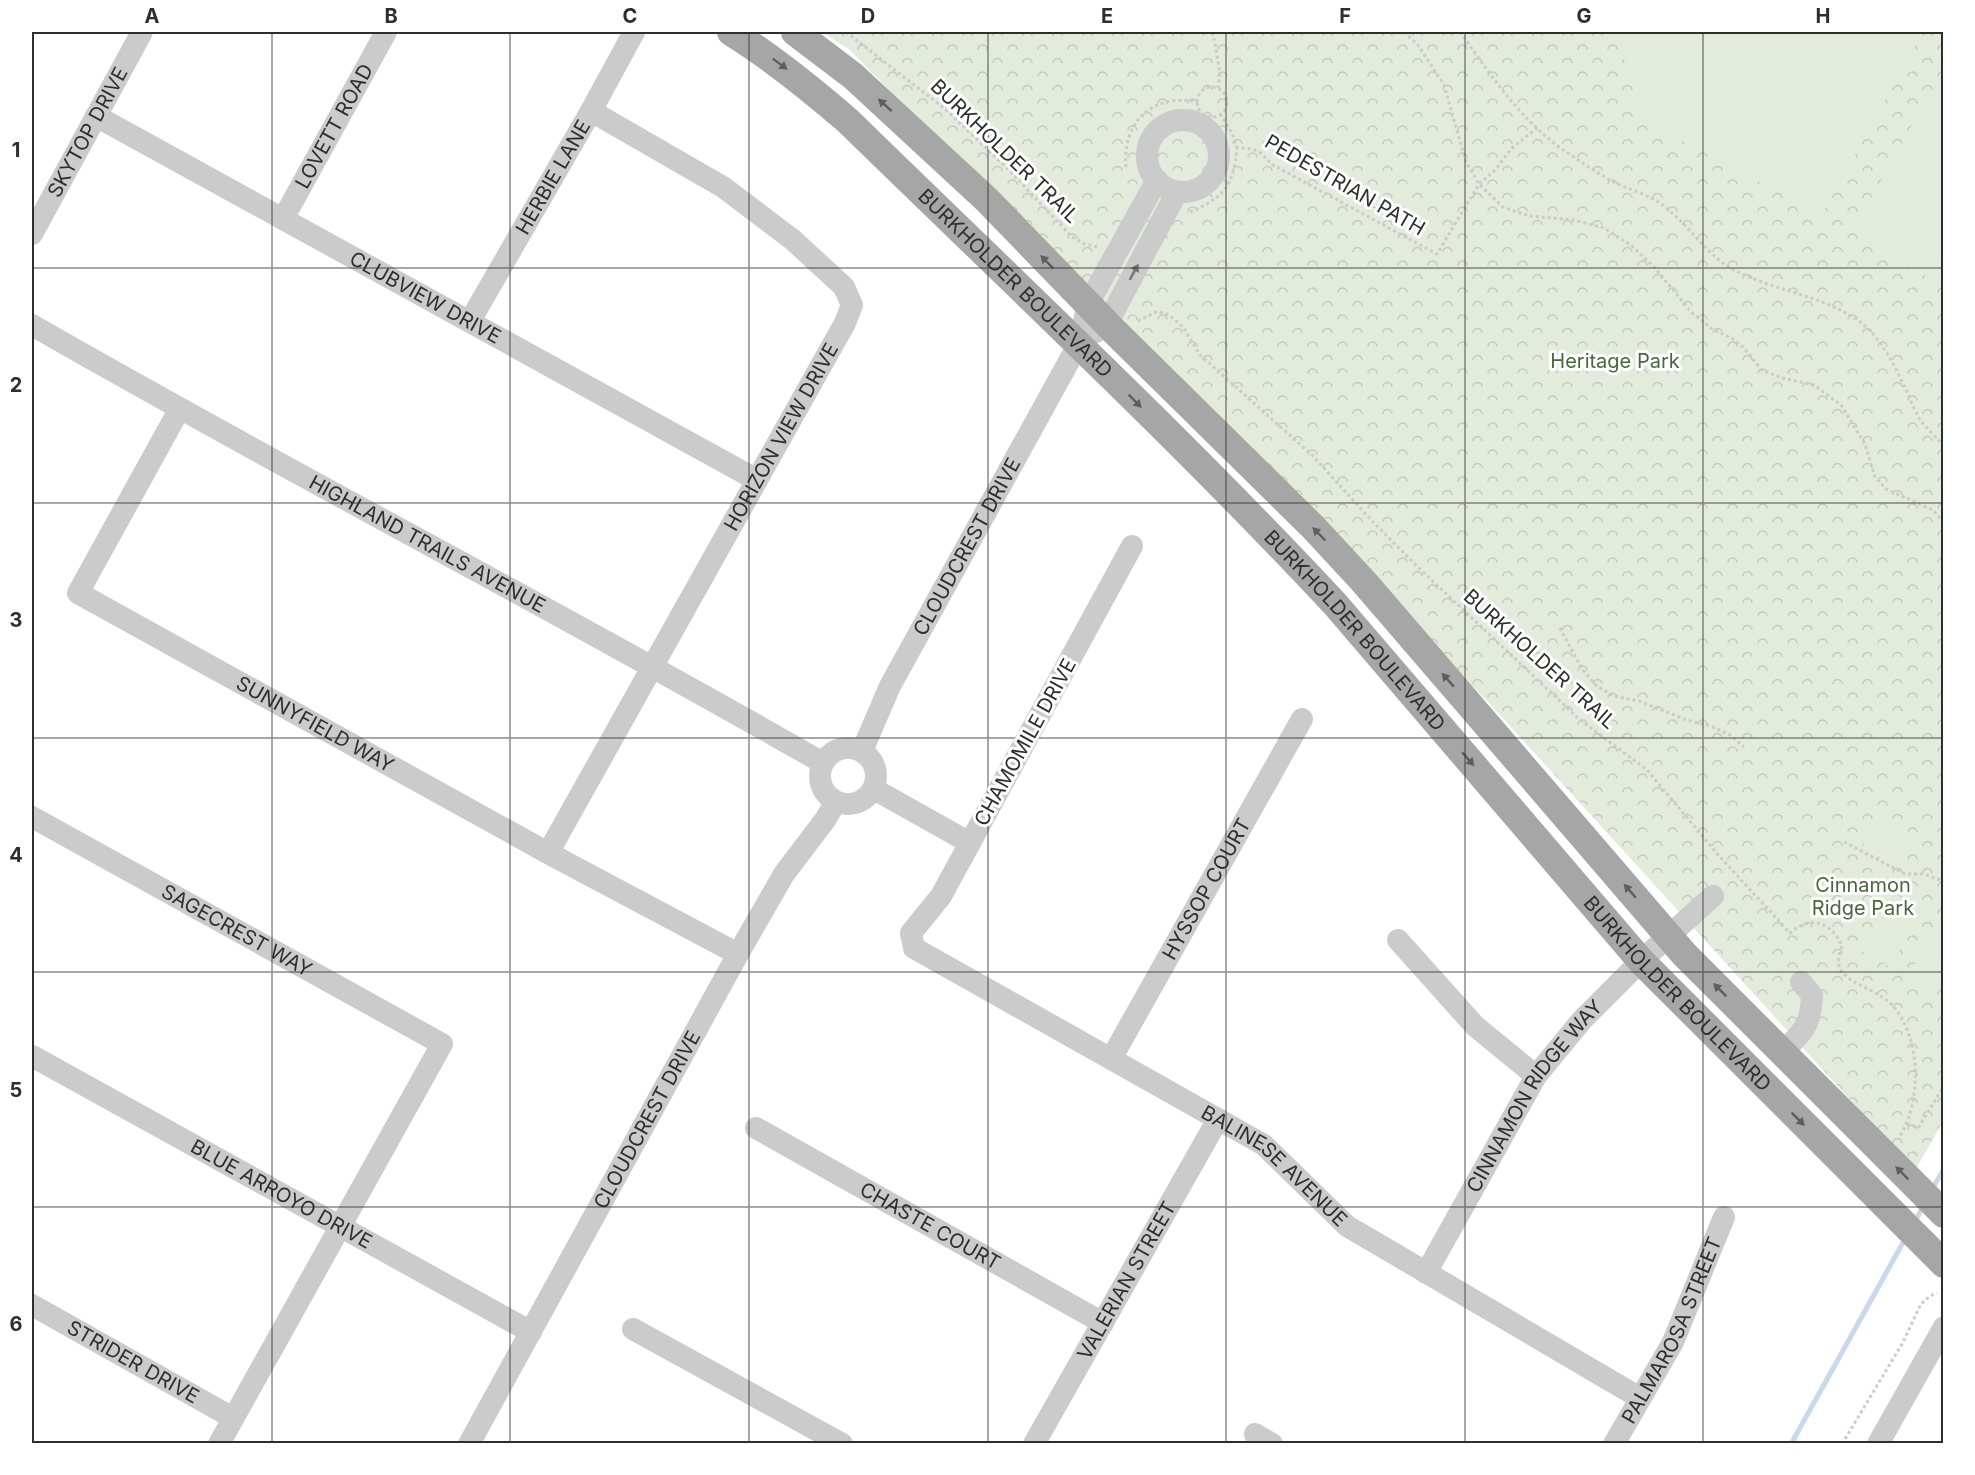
<svg xmlns="http://www.w3.org/2000/svg" width="1975" height="1475" font-family="Inter,sans-serif">
	<style>
		.forest { fill: url(#forest-crowns) }
		.pitch { fill: #e2ebdc }
		.lines { fill: none; stroke-linecap: round; stroke-linejoin: round }
		.stream { stroke: #c9d8ea; stroke-width: 5 }
		.path { stroke: #cbcbcb; stroke-width: 3; stroke-dasharray: 3 3; stroke-linecap: butt }
		.minor { stroke: #cbcbcb; stroke-width: 22 }
		.major { stroke: #a6a6a6; stroke-width: 28 }
		.oneway { fill: #5e5e5e }
		.oneway2 { fill: #757575 }
		.grid { fill: none; stroke: #2e2e2e; stroke-width: 1.5; stroke-opacity: 0.55 }
		.labels { text-anchor: middle; stroke-width: 6; stroke-linejoin: round; paint-order: stroke }
		.street-label { font-size: 20px; fill: #2e2e2e; stroke: #fff }
		.park-label { font-size: 20px; fill: #4a683d; stroke: #fff }
		.neatline { fill: none; stroke: #2e2e2e; stroke-width: 2 }
		.grid-label { font-size: 20px; text-anchor: middle; font-weight: bold; fill: #2e2e2e }
	</style>
	<defs>
		<pattern id="forest-crowns" width="20" height="18" patternUnits="userSpaceOnUse" patternTransform="scale(1.5)"><rect width="20" height="18" fill="#e2ebdc"/><path d="M2 6a3 3 0 1 1 6 0M12 15a3 3 0 1 1 6 0" fill="none" stroke="#c2cabd"/></pattern>
	</defs>
	<rect width="100%" height="100%" fill="#fff"/>
	<!-- forest -->
	<path class="forest" d="M822,32H1943L1944,1119L1915,1171L1489,703L850,50Z"/>
	<!-- pitch -->
	<path class="pitch" d="M1616,32H1923L1822,214L1642,120Z
		M1943,69L1944,286H1943L1853,232Z
		M1878,817L1916,838L1899,868L1862,847Z
		M1895,894L1922,909L1890,967L1863,952Z
		M1940,919L1943,921V976L1935,992L1908,977Z"/>
	<g class="lines">
		<!-- stream -->
		<path class="stream" d="M1932,1189L1944,1169
			M1914,1223L1924,1205
			M1791,1444L1905,1239"/>
		<!-- path -->
		<path class="path" d="M846,32L945,109L1006,167L1072,237L1085,244L1098,247
			M1213,32L1220,73L1218,88
			M1404,32L1418,45L1444,85L1466,162L1479,184L1503,207L1529,216L1573,220L1604,228L1632,246L1656,269L1691,312L1712,329L1733,339L1743,347L1762,370L1782,378L1814,385L1841,405L1865,444L1875,477L1886,489L1933,510L1944,523
			M1460,32C1491,75 1522,123 1568,153C1582,163 1596,172 1610,180C1626,189 1645,193 1660,203C1686,221 1703,251 1730,268C1772,291 1821,294 1860,322C1883,339 1896,369 1908,394C1911,402 1915,411 1919,418C1926,428 1936,437 1944,446
			M1197 102a15 15 0 1 1 30 0a15 15 0 1 1-30 0Z
			M1220,114L1232,133L1237,148
			M1126,167C1122,122 1152,93 1197,102
			M1190,212C1225,197 1233,186 1237,148C1256,148 1259,150 1271,164L1437,254L1479,184L1495,170L1512,148L1537,128
			M1138,321L1156,312L1165,313L1174,319L1183,327L1200,355L1312,455L1372,521L1421,570L1579,719L1647,770L1720,857L1790,933C1794,930 1799,926 1803,925C1821,917 1836,931 1842,946C1839,954 1836,964 1842,972C1853,985 1878,991 1891,1004C1922,1037 1922,1101 1899,1138
			M1560,628L1582,669L1596,685L1613,696L1639,701L1684,719L1713,727L1730,735L1744,747
			M1844,842L1905,874H1923L1944,881
			M1907,1124L1918,1128L1944,1086
			M1842,1444L1902,1344L1921,1304L1930,1296L1937,1293"/>
		<!-- minor -->
		<g class="minor">
			<path id="s1" d="M96,116L757,480"/>
			<circle cx="1183" cy="156" r="36"/>
			<path id="s2" d="M283,219L386,32"/>
			<path id="s3" d="M32,234L142,32"/>
			<path id="s4" d="M470,321L591,111L634,32"/>
			<path id="s5" d="M32,325C293,475 562,613 823,763"/>
			<path d="M1096,332L1107,324L1177,192"/>
			<path id="s6" d="M179,410L78,593L548,853L738,954"/>
			<path id="s7" d="M1132,546L941,896L911,933L914,948L1264,1145L1347,1226L1640,1398"/>
			<circle cx="848" cy="776" r="28"/>
			<path id="s8" d="M862,751L890,686L1078,345L1088,304L1157,180"/>
			<path d="M874,789L970,843"/>
			<path id="s9" d="M32,817L442,1044L219,1444"/>
			<path id="s10" d="M548,853L845,323L852,305L844,287L793,240L723,187L591,111"/>
			<path d="M1398,940L1475,1026L1536,1076"/>
			<path d="M1782,1053C1803,1031 1811,1026 1812,995L1801,982"/>
			<path id="s11" d="M32,1056L531,1332"/>
			<path id="s12" d="M1111,1059L1302,719"/>
			<path id="s13" d="M756,1128L1103,1323"/>
			<path id="s14" d="M1426,1273L1536,1076L1582,1020L1641,961L1713,896"/>
			<path id="s15" d="M32,1305L233,1418"/>
			<path d="M633,1329L842,1444"/>
			<path d="M1255,1434L1272,1444"/>
			<path id="s16" d="M469,1444L738,954L784,874L825,820L836,802"/>
			<path id="s17" d="M1034,1444L1218,1119"/>
			<path id="s18" d="M1614,1444L1673,1342L1724,1217"/>
			<path d="M1878,1444L1944,1327"/>
		</g>
		<!-- major -->
		<g class="major">
			<path id="s19" d="M731,32C773,58 811,89 848,121C1012,281 1179,437 1335,604L1641,961L1944,1264"/>
			<path d="M795,32L853,76L987,200L1113,330L1314,528L1364,582L1684,954L1944,1214"/>
		</g>
	</g>
	<!-- one-way arrows -->
	<defs><path id="oneway-solid" d="M-6-.8H1V-3.2L6.5 0L1 3.2V.8H-6Z" transform="scale(1.5)"/></defs>
	<g class="oneway">
		<use href="#oneway-solid" transform="translate(780 64) rotate(37)"/>
		<use href="#oneway-solid" transform="translate(885 105) rotate(-138)"/>
		<use href="#oneway-solid" transform="translate(1047 262) rotate(-134)"/>
		<use href="#oneway-solid" transform="translate(1135 401) rotate(45)"/>
		<use href="#oneway-solid" transform="translate(1319 534) rotate(-134)"/>
		<use href="#oneway-solid" transform="translate(1448 680) rotate(-131)"/>
		<use href="#oneway-solid" transform="translate(1468 759) rotate(49)"/>
		<use href="#oneway-solid" transform="translate(1630 891) rotate(-131)"/>
		<use href="#oneway-solid" transform="translate(1720 990) rotate(-135)"/>
		<use href="#oneway-solid" transform="translate(1798 1119) rotate(45)"/>
		<use href="#oneway-solid" transform="translate(1902 1173) rotate(-135)"/>
	</g>
	<use class="oneway2" href="#oneway-solid" transform="translate(1134 272) rotate(-62)"/>
	<!-- grid -->
	<path class="grid" d="M272,32V1444M510,32V1444M749,32V1444M988,32V1444M1226,32V1444M1465,32V1444M1703,32V1444M32,268H1944M32,503H1944M32,738H1944M32,972H1944M32,1207H1944"/>
	<g class="labels">
		<!-- street labels -->
		<g class="street-label">
			<text dy="7" stroke="none"><textPath href="#s2" startOffset="106">LOVETT ROAD</textPath></text>
			<text dy="7" stroke="none"><textPath href="#s3" startOffset="116">SKYTOP DRIVE</textPath></text>
			<text transform="translate(1005 151) rotate(44)" y="7">BURKHOLDER TRAIL</text>
			<text dy="7" stroke="none"><textPath href="#s4" startOffset="166">HERBIE LANE</textPath></text>
			<text transform="translate(1345 185) rotate(30)" y="7">PEDESTRIAN PATH</text>
			<text dy="7" stroke="none"><textPath href="#s19" startOffset="380">BURKHOLDER BOULEVARD</textPath></text>
			<text dy="7" stroke="none"><textPath href="#s1" startOffset="376">CLUBVIEW DRIVE</textPath></text>
			<text dy="7" stroke="none"><textPath href="#s10" startOffset="477">HORIZON VIEW DRIVE</textPath></text>
			<text dy="7" stroke="none"><textPath href="#s5" startOffset="452">HIGHLAND TRAILS AVENUE</textPath></text>
			<text dy="7" stroke="none"><textPath href="#s8" startOffset="230">CLOUDCREST DRIVE</textPath></text>
			<text dy="7" stroke="none"><textPath href="#s19" startOffset="866">BURKHOLDER BOULEVARD</textPath></text>
			<text transform="translate(1540 659) rotate(42)" y="7">BURKHOLDER TRAIL</text>
			<text dy="7" stroke="none"><textPath href="#s6" startOffset="480">SUNNYFIELD WAY</textPath></text>
			<text transform="translate(1025 742) rotate(-61)" y="7">CHAMOMILE DRIVE</text>
			<text dy="7" stroke="none"><textPath href="#s12" startOffset="195">HYSSOP COURT</textPath></text>
			<text dy="7" stroke="none"><textPath href="#s9" startOffset="234">SAGECREST WAY</textPath></text>
			<text dy="7" stroke="none"><textPath href="#s19" startOffset="1352">BURKHOLDER BOULEVARD</textPath></text>
			<text dy="7" stroke="none"><textPath href="#s14" startOffset="208">CINNAMON RIDGE WAY</textPath></text>
			<text dy="7" stroke="none"><textPath href="#s16" startOffset="370">CLOUDCREST DRIVE</textPath></text>
			<text dy="7" stroke="none"><textPath href="#s7" startOffset="884">BALINESE AVENUE</textPath></text>
			<text dy="7" stroke="none"><textPath href="#s11" startOffset="285">BLUE ARROYO DRIVE</textPath></text>
			<text dy="7" stroke="none"><textPath href="#s13" startOffset="200">CHASTE COURT</textPath></text>
			<text dy="7" stroke="none"><textPath href="#s17" startOffset="188">VALERIAN STREET</textPath></text>
			<text dy="7" stroke="none"><textPath href="#s18" startOffset="128">PALMAROSA STREET</textPath></text>
			<text dy="7" stroke="none"><textPath href="#s15" startOffset="116">STRIDER DRIVE</textPath></text>
		</g>
		<!-- park labels -->
		<g class="park-label">
			<text x="1615" y="368">Heritage Park</text>
			<text x="1863" y="892">Cinnamon<tspan x="1863" dy="23">Ridge Park</tspan></text>
		</g>
	</g>
	<!-- border -->
	<rect width="1975" height="1475" fill="none" stroke="#ffffff" stroke-width="66"/>
	<rect x="33" y="33" width="1909" height="1409" class="neatline"/>
	<g class="grid-label">
		<text x="152" y="23">A</text>
		<text x="391" y="23">B</text>
		<text x="630" y="23">C</text>
		<text x="868" y="23">D</text>
		<text x="1107" y="23">E</text>
		<text x="1345" y="23">F</text>
		<text x="1584" y="23">G</text>
		<text x="1823" y="23">H</text>
		<text x="16" y="157">1</text>
		<text x="16" y="392">2</text>
		<text x="16" y="627">3</text>
		<text x="16" y="862">4</text>
		<text x="16" y="1097">5</text>
		<text x="16" y="1331">6</text>
	</g>
</svg>
